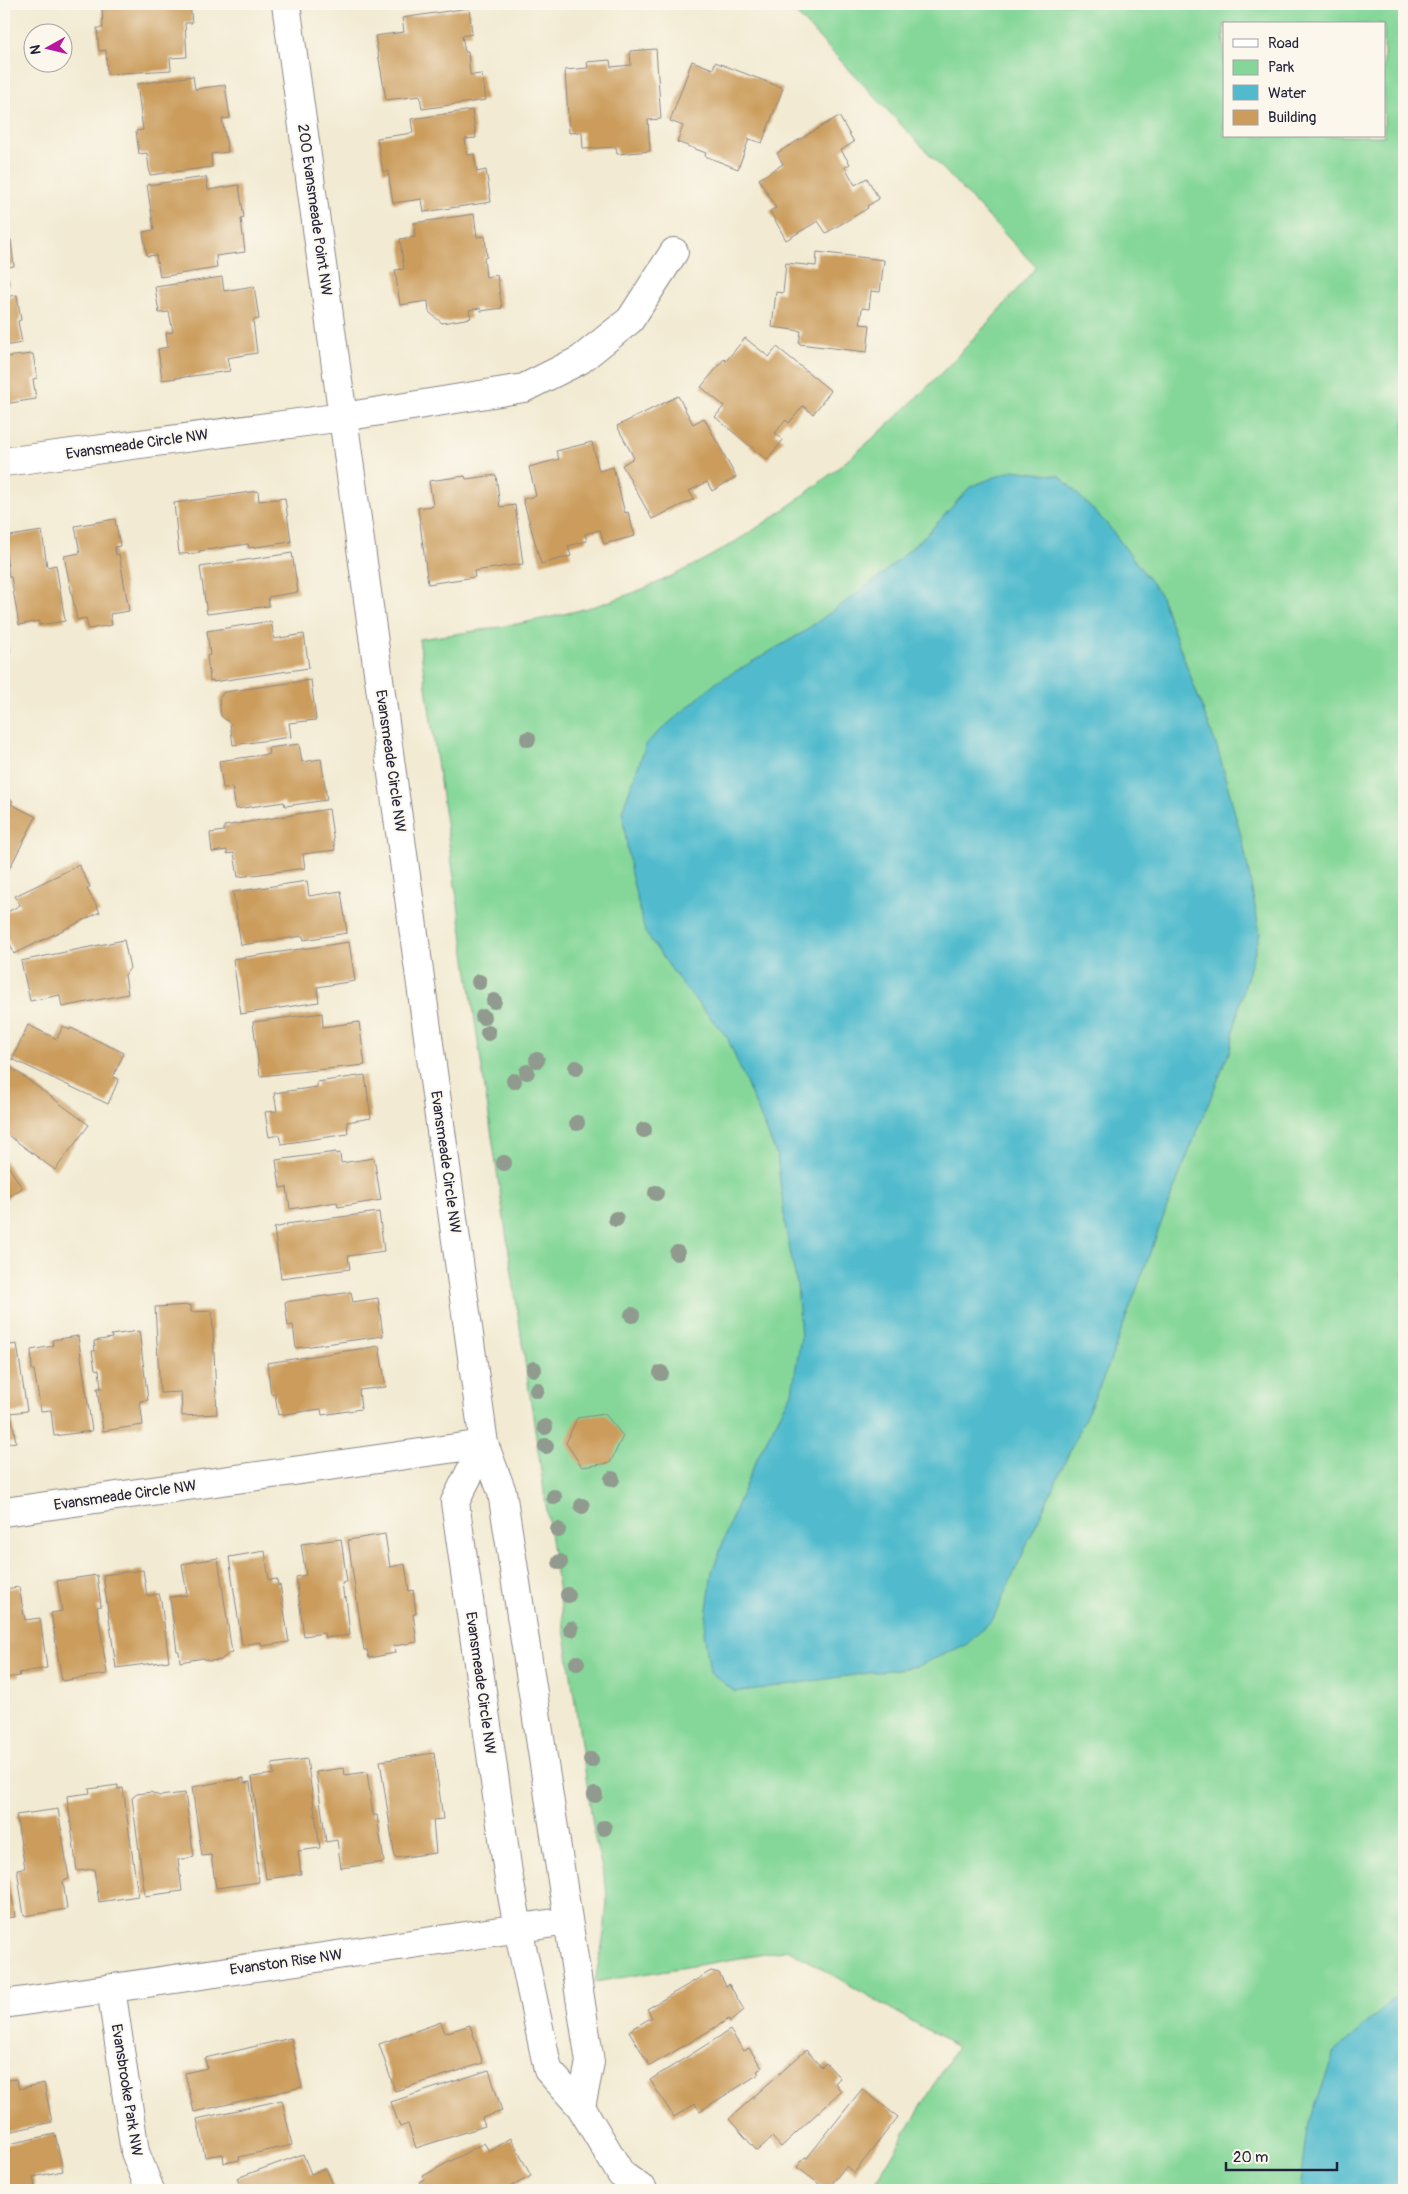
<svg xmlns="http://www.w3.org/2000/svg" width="1408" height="2194" font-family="Pangolin,sans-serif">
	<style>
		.green { fill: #85d799; stroke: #547c6a; fill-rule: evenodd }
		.water { fill: #51bbcd; stroke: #3a6e84 }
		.building { fill: #cb9c5b }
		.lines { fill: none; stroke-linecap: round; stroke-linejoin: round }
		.street-casing { stroke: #8a8686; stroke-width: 30 }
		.street { stroke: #fff; stroke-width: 28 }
		.tree { fill: #909a8e }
		.labels { text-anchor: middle; stroke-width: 4; stroke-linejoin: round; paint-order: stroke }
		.street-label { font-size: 15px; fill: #22223b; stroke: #fbf7ec }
	</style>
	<rect width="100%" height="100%" fill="#fbf7ec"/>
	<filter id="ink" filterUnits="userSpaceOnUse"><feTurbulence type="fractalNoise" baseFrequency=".02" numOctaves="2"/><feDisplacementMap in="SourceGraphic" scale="10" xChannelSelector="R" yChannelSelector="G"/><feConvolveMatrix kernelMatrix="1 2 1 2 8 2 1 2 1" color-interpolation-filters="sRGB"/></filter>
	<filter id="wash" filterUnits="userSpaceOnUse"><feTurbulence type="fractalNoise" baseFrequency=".0096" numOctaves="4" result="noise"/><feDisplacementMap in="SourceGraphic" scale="20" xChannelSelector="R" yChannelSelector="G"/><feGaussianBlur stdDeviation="1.12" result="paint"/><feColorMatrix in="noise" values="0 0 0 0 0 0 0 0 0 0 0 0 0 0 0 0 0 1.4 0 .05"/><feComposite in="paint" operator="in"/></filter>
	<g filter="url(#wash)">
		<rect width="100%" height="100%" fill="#f2ead2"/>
		<!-- green -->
		<path class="green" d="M787,4H1404V2190H871L957,2047L789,1950L595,1982L604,1934L607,1903L606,1885L595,1839L419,639C479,631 540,622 598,605C768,553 926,401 1036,267ZM1224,24H1384V136H1224Z"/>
		<!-- water -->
		<path class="water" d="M1013,470L1060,476L1107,524L1160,594L1218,750L1244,847L1260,934L1240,1002L1230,1050L1172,1194L1106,1372L993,1619L967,1644L918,1666L735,1692L710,1672L704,1632L712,1572L736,1507L758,1456L792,1392L801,1336L797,1285L786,1231L777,1156L727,1037L684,987L645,932L631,874L622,811L647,742L717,682L802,633L878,578L930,531L970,487Z
			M1404,1997V2190H1303L1300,2182L1307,2129L1335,2051L1395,1999Z"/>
		<g id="blocks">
			<!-- building -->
			<path class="building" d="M92,4H190L192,23H185L187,57L170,58L171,70L107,74L106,50L99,51L97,28H103L102,7H92Z
				M469,8L472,34L462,36L465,52H468L470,75L482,74L486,100L422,109L420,96L386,100L375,36L404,32L402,18Z
				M656,49L661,119L648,120L650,151L617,154L616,147L583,149L582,132L569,133L565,70L588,68L587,62L610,60L611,67L631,65L630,51Z
				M692,61L713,69L715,62L783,88L762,143L749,139L738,169L705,156L706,153L677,142L683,126L670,121Z
				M193,76L195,89L225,85L230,118L222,119L228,152L211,154L212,167L150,175L147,153L139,154L136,131L143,130L137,84Z
				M472,110L476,138L465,139L467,155L474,154L477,172L486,170L491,202L424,212L422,199L393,203L388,171L383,172L377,138L413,133L411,119Z
				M839,116L854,142L841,150L850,164L845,167L855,185L867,178L879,199L867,206L868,208L826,233L818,221L786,240L770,211L776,208L759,179L783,164L777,153Z
				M206,177L208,190L239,185L244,218L241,219L245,252L216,256L217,268L160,277L156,255L147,256L143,232L154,230L147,185Z
				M474,214L477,237L485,236L487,257L484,258L486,277L497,275L502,308L481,311L480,308L469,310L471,318L442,323L429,312L428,301L400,305L395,270L404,269L400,239L415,237L414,223Z
				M11,240L14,266L6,267L9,285L4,286V241Z
				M817,252L884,260L880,292L871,291L869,309L862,308L860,324L870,325L867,352L799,344L801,331L772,327L776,292L783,293L786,263L816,266Z
				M222,277L224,291L254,286L259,319L253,320L257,353L227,358L230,371L162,380L158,349L168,347L166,333L173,332L169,312L159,313L155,287Z
				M17,295L21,320L18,321L22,343L4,346V297Z
				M745,338L769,357L777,347L831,391L813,414L803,406L789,423L786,420L775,433L783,440L767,460L715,417L724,406L701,387L724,359L726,361Z
				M33,354L37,378L33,379L36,399L4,404V357Z
				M678,396L693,424L704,418L736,477L712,491L707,482L689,491L694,499L652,519L622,465L634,458L617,426Z
				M592,442L599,471L613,467L625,513L628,512L635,536L604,544L600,530L585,534L587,541L568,546L571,556L541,564L523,499L536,496L529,467L559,459L556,451Z
				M496,475L500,507L515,505L523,564L474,571L475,577L428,584L418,508L433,506L429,481L465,476L466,479Z
				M258,491L259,501L285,498L291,542L249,548L248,544L199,551V553L179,554L174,503Z
				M115,519L120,546L115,547L116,555L119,554L129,611L110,614L112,625L88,629L86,618L77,620L64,556L80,553L75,526Z
				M42,531L47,567L56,565L65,621L39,625V621L19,625L11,577H9L4,537Z
				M292,553L298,592L268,597L269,606L207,614L200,567Z
				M271,621L274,639L304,634L309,668L213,682V680L210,681L207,656L210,655L207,631Z
				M4,623L9,653H4Z
				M311,680L316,720L289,723L291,737L233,745L230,723L221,716L219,699L224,692Z
				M299,744L302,762L321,759L327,800L285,806L284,802L236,809L232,787L223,788L219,761L269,754L268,748Z
				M4,796L13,801L11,804L36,817L4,879Z
				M329,809L335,850L303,854L305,868L238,877L234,853L227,854V850L212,852L210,833L224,831V826Z
				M79,865L90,887L87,889L100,912L14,954L4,929V914L20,905L15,896Z
				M307,881L309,896L341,891L347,933L304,940L303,936L241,945L233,892Z
				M124,940L130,968L125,975L128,994L62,1007L60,995L30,1001L21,961Z
				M349,942L355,981L317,987L319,1002L241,1014L233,959Z
				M322,1013L323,1027L359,1022L365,1065L260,1076L253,1022Z
				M28,1025L57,1039L63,1026L70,1030L71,1028L124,1053L113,1077L119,1079L108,1104L12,1059Z
				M8,1065L89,1125L55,1170L4,1132V1116L6,1113L4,1111V1071Z
				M365,1075L371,1118L347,1122L348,1134L281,1144L279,1135L269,1137L265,1112L277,1111L274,1093L317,1087V1082Z
				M336,1152V1154L340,1153L341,1163L374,1158L381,1200L338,1207L337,1202L290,1209L287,1187L280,1188L276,1160Z
				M4,1159L22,1188L4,1200Z
				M379,1212L384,1251L348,1256L350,1269L281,1278L274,1228L287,1225L286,1224Z
				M351,1292L353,1302L378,1298L383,1336L296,1348L293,1325L288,1326L285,1302Z
				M191,1305V1312L212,1311L217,1414L182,1416L181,1392L160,1393L155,1307Z
				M139,1331L148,1400L140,1401L143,1425L103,1431L97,1388H101L99,1370L95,1369L92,1351H95L94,1341L112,1338L111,1335Z
				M78,1336L92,1431L54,1436L51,1410L41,1411L34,1370H32L31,1350L53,1346L52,1340Z
				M17,1344L27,1411L11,1413L16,1442L4,1444V1346Z
				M379,1346L386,1387L359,1390L361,1409L322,1415L321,1409L278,1415L275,1394H271L267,1363Z
				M605,1414L623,1436L610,1463L582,1467L566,1443L577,1418Z
				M385,1534L390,1567L405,1564L409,1591L413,1590L416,1614H413L417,1642L394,1646L395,1653L369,1658L367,1650H364L348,1540Z
				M341,1539L347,1582L342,1583L344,1598L346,1597L350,1635L325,1638L324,1633L304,1636L296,1577L306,1575L301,1544Z
				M265,1551L269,1580L277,1579L278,1586L280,1585L289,1642L262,1646L261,1642L242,1645L229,1557Z
				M218,1558L232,1653L228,1654L221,1660L209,1661L203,1658L180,1662L179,1651H177L170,1597L187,1595L182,1564Z
				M143,1570L147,1596L159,1594L161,1601L169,1661L116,1668L103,1575Z
				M97,1575L101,1606L97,1607L107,1674L62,1681L51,1613L62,1611L57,1581Z
				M19,1587L25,1620L40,1618L47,1668L19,1673L20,1676L4,1678V1589Z
				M434,1753L443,1819L433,1820L436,1853L395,1858L380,1761Z
				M307,1759L320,1848L298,1851L301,1874L266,1879L252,1777L274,1774L272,1764Z
				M344,1768L345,1775L367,1772L373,1815H377L384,1862L341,1868L337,1840L326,1842L316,1772Z
				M244,1778V1783L250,1782L259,1882L216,1888L211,1855L202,1856L192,1787Z
				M118,1785V1789L123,1788L138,1896L99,1902L94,1869L77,1871L67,1796L90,1793L89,1789Z
				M151,1792L159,1796L185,1793L194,1857L178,1860L182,1891L145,1896L132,1798L137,1794Z
				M58,1809L69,1879L63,1881L67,1909L24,1916L17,1869L25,1868L16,1815Z
				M4,1851L7,1860L15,1917L4,1918Z
				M711,1971L719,1973L726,1986L729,1984L744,2010L730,2022L729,2019L650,2066L629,2031L652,2017L647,2009Z
				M441,2022L445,2033L470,2025L483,2063L395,2091L379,2044Z
				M730,2030L744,2051L749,2048L762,2068L757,2071L759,2074L700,2111L695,2104L674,2117L650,2080Z
				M291,2038L302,2087L194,2112L185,2073L207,2068L205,2058Z
				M806,2050L821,2067L826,2063L840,2078L835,2083L841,2091L781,2147L772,2137L757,2151L729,2119Z
				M489,2070L502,2111L482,2118L485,2126L416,2148L408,2124L400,2127L391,2102Z
				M16,2079L19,2089L44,2083L52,2122L4,2133V2081Z
				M862,2089L898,2117L854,2173L846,2166L827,2190L797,2167L805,2157L807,2158Z
				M282,2100L292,2145L239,2157L240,2160L224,2163L223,2154L205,2157L197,2119Z
				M55,2134L63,2171L33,2177L35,2187L17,2190H4V2145Z
				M511,2138L531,2176L505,2190H423L419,2182L424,2179L423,2176L484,2143L489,2151Z
				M303,2154L311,2174L326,2168L335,2190H235L241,2188L237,2178Z"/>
		</g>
	</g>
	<g filter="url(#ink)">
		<use href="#blocks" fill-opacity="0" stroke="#8a8686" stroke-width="1"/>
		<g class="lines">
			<defs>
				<path id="street" d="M286,4L343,417L524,388L580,360L630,320L674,252
					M4,462L343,417L484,1444L502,1492L590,2062L581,2107
					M484,1444L455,1502L508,1873L518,1928L548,2070L581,2107L621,2174L643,2190
					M4,1512L484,1444
					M111,1988L135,2152L150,2190
					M4,2004L568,1921"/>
			</defs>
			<!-- street casing -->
			<use href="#street" class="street-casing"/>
			<!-- street -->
			<use href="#street" class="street"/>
		</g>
		<!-- trees -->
		<g class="tree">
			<circle cx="528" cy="739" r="8"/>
			<circle cx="479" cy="982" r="8"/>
			<circle cx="494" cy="1001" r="8"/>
			<circle cx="483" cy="1017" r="8"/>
			<circle cx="488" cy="1033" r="8"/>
			<circle cx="537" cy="1060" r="8"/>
			<circle cx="576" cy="1068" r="8"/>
			<circle cx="527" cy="1072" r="8"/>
			<circle cx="514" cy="1081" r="8"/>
			<circle cx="577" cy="1123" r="8"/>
			<circle cx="644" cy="1130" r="8"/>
			<circle cx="504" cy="1163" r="8"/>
			<circle cx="656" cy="1193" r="8"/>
			<circle cx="616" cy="1219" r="8"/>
			<circle cx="677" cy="1253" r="8"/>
			<circle cx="632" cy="1315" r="8"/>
			<circle cx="534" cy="1369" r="8"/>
			<circle cx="661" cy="1373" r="8"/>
			<circle cx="537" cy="1390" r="8"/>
			<circle cx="545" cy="1427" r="8"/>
			<circle cx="546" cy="1446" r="8"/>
			<circle cx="612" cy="1479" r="8"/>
			<circle cx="554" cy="1497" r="8"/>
			<circle cx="582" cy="1506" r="8"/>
			<circle cx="558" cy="1530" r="8"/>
			<circle cx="560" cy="1562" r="8"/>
			<circle cx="568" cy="1595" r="8"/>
			<circle cx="571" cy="1629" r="8"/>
			<circle cx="577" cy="1663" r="8"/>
			<circle cx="591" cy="1760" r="8"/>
			<circle cx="595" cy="1795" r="8"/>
			<circle cx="604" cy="1828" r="8"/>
		</g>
	</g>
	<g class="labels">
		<!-- street labels -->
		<g class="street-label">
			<text transform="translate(315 210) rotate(82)" y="5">200 Evansmeade Point NW</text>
			<text transform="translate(137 444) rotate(-8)" y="5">Evansmeade Circle NW</text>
			<text transform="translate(391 761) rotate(82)" y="5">Evansmeade Circle NW</text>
			<text transform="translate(446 1162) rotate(82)" y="5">Evansmeade Circle NW</text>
			<text transform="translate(125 1495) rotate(-8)" y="5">Evansmeade Circle NW</text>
			<text transform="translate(481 1683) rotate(82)" y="5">Evansmeade Circle NW</text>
			<text transform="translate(286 1962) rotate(-8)" y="5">Evanston Rise NW</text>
			<text transform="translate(127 2090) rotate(81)" y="5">Evansbrooke Park NW</text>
		</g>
	</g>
	<!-- margin -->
	<rect width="1408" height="2194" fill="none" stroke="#fbf7ec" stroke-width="20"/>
	<!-- legend -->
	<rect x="1223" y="22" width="162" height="115" fill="#fbf7ec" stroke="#a4a2a5"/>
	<rect x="1233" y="39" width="25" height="8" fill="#ffffff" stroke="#a4a2a5"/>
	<text x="1268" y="48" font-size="15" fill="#22223b">Road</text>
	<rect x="1233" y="60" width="25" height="15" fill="#85d799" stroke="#a4a2a5"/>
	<text x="1268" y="72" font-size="15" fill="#22223b">Park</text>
	<rect x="1233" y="85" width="25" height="15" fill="#51bbcd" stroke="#a4a2a5"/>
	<text x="1268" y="98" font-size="15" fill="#22223b">Water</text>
	<rect x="1233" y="110" width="25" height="15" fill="#cb9c5b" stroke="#a4a2a5"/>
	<text x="1268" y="122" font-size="15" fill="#22223b">Building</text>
	<!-- north arrow -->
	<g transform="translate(48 48) rotate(262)"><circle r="24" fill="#fbf7ec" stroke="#a4a2a5"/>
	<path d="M0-4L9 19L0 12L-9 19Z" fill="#b5179e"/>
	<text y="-8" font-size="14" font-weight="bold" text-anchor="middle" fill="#22223b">N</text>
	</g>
	<!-- scale -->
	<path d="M1226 2162v8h111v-8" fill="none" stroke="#22223b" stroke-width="2.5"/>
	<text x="1233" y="2162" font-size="15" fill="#22223b" stroke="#fbf7ec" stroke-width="4" paint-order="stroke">20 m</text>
</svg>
